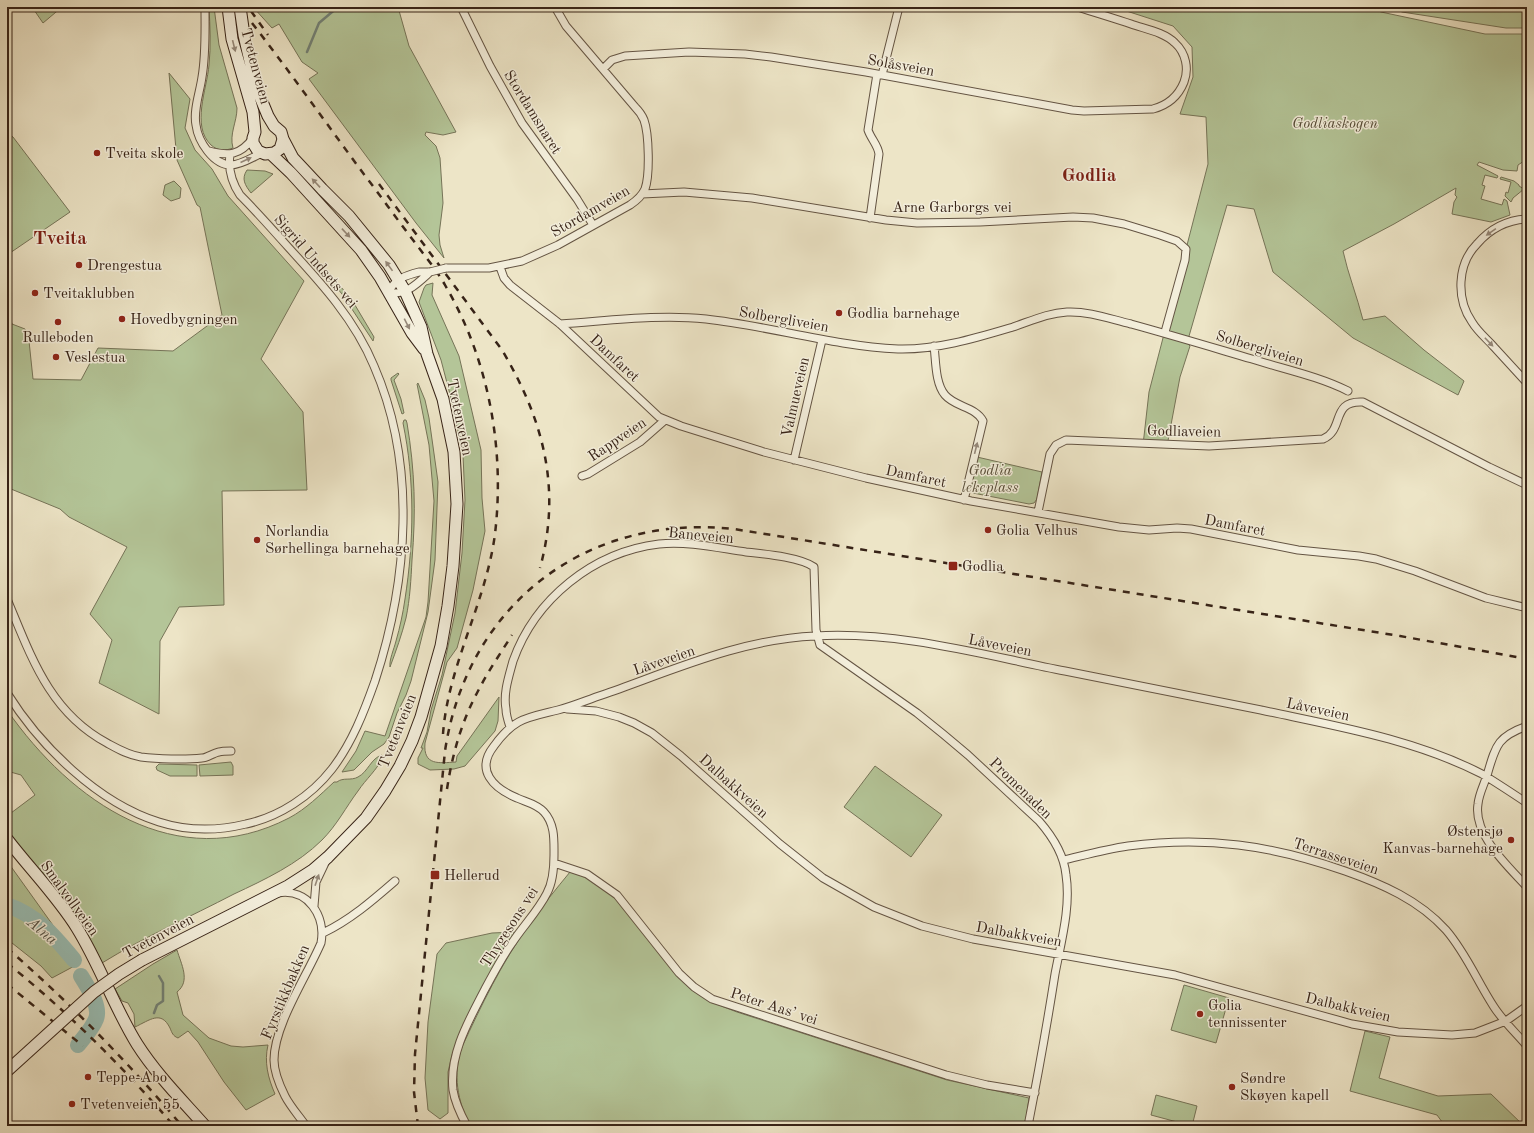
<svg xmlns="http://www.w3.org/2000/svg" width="1534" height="1133" font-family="'Old Standard TT',serif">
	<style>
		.green { fill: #b4c598; stroke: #767458 }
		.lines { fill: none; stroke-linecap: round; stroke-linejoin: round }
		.stream { stroke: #728176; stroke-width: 2.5 }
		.river { stroke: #99bfb6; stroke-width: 16 }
		.street-casing { stroke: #645443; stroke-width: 9 }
		.secondary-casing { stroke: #372317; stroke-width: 13 }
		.street { stroke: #f3eedb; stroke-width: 7 }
		.secondary { stroke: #f3eedb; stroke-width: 11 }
		.rail { stroke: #372317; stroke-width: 2.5; stroke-dasharray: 7 7; stroke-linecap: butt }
		.street-bridge-casing { stroke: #645443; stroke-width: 9; stroke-linecap: butt }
		.secondary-bridge-casing { stroke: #372317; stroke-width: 13; stroke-linecap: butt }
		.street-bridge { stroke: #f3eedb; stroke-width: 7 }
		.secondary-bridge { stroke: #f3eedb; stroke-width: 11 }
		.oneway { fill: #958879 }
		.poi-dot { fill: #8f2418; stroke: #f3eedb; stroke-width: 1.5 }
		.labels { text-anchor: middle; stroke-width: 3; stroke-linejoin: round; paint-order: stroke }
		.street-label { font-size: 15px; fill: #372317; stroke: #f3eedb }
		.park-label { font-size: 15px; font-style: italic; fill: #564c37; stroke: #f3eedb }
		.poi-label { font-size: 15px; fill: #372317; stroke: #f3eedb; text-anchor: start }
		.water-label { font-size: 16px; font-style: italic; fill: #545247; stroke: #f3eedb }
		.district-label { font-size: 19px; font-weight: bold; fill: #7a1f14; stroke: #f3eedb }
	</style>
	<rect width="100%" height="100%" fill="#ede5c7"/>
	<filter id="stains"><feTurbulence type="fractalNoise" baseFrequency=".005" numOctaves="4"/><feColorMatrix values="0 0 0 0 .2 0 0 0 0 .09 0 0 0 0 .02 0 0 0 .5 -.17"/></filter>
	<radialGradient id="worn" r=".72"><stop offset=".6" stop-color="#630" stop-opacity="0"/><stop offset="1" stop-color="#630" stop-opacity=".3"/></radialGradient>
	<!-- green -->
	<path class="green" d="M32,7H62L43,23Z
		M209,7H214L219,45L237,108C237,122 229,134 233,148C225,151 218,151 211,145C191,126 207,89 209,65C211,46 210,26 209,7Z
		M253,7H398L409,46L456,132L443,135L426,132L425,135L436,146L440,158L443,203L439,235L440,245L444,258L416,223L309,79L318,73L302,62L279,24L272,28Z
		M1114,7H1370L1381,12L1485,34H1527V159L1518,165L1517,171L1503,170L1479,162L1477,165L1498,176L1497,178L1485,175L1482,185L1485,186L1481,199L1502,205L1504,199L1507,201L1510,215L1491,222L1452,214L1454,202L1457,197L1455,195L1456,188L1394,224L1343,251C1348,274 1357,296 1363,320L1385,316L1424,350L1464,381L1458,395L1353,338L1273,272L1254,209L1227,205L1187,343L1190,346L1180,377L1167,446L1143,445L1149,392L1208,164L1206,117L1180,114L1193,77L1192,47L1173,26Z
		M1392,7H1527V28H1506L1402,12Z
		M169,73L190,99L185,128L195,150L212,169L228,196L304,281L261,359L303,412L307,490L222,491L224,605L179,607L160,641L159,714L99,683L112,640L90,614L127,547L69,517L60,509L11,489L7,483V306L12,324L25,329L29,341L33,379L81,380L98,348L173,351L222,315L200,207L197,205L177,160Z
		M7,133L13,137L70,212L7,255Z
		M247,170L265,171L273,174L251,193C245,185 241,179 247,170Z
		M1501,177L1514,181L1519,185V186L1524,189L1513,198L1511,202L1505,196L1506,192L1508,193L1511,182L1500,179Z
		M174,181L181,188L180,198L171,201L163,195L165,185Z
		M330,274L352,300L374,337L373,341L342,294L328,277L327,276Z
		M433,283L432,295L459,356L481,450L482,498L485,531L473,590L457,648L447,662L425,743C423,766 439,763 456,762L457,756L499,697L498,721L495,731L465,766L454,769L430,770L418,764V758L423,748H421L427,732L431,710L442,675L455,613L462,553L465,500L463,455L452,402L441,360L419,302L424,288L426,285Z
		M398,373L399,374L394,380L401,399L404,413L402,414L391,380V378Z
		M418,383L425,400L429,418L438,482L435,560L428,612L411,681L406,695L397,713L389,737L384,744L372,752L354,770L342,772L356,751L365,731L385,736L426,617L428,602L434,501L429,445L417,384Z
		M404,420H406L407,423C415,471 416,512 412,560C411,579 410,599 406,618C402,634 396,651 390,667C389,660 394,649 396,641C400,627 403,613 405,599C414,541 415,481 403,423Z
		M977,457L1042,472L1037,499L1034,503L1029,504L973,493L971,487Z
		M7,710C71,802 177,876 289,818C306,809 320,795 334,782H337C343,777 351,781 358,777C368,772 371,758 382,755L383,757C377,770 366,779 358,791C346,807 337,825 322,840C298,864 264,880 234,894C190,917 144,937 102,963L77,918L7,830V816L35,795L21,775L7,771Z
		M231,762L233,766V775L200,776L199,765Z
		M159,764L197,765V776H170L157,770L156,767Z
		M875,766L942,815L911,857L844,807Z
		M7,861L80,963L52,978L41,966L7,939Z
		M570,872C617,883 646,940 676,973C681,979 686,985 691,989C705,1000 721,1006 737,1012L947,1080L1029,1098L1025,1126H470C458,1102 452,1074 462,1047C481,1006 502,962 529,925C542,906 556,889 570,872Z
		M515,932L504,948L468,1017L452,1055L448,1072V1113L440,1119L428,1110L425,1078L428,1022L437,954L446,943L492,933Z
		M177,950C181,964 191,981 177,992L183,1015L209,1038L231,1046L243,1047L268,1045C264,1062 268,1078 275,1094L246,1110L224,1082L198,1042L188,1031L178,1038C173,1036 172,1033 170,1028C161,1010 150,1020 135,1027L134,1014L128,1003L122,1001L115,989L153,964Z
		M1184,985L1229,998L1216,1043L1171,1030Z
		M1365,1031L1390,1037L1379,1078L1438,1096L1491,1094L1524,1126H1445L1437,1115L1350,1091Z
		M1156,1095L1197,1106L1192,1126L1151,1115Z"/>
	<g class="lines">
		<!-- stream -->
		<path class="stream" d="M307,52L319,23L338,7
			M154,1013L157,1005L163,1001V983L159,976"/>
		<!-- river -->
		<path class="river" d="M7,905C38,916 54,936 74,960
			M78,1045C84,1037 92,1029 96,1019C101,1006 88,988 81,976"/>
		<defs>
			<path id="street" d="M205,7C205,30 206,54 202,77C200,92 193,110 196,125C198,141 213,165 231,165C241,165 253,157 262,153
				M461,7L490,66L522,123L577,199L593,225
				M603,69L612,60L625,56L689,52L745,54L771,57L866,72L1072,110L1084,111L1153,109C1168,105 1178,97 1184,82C1189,69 1186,53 1175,43C1164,32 1145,29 1131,24C1113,18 1096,13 1078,7
				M882,75L899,7
				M209,151C228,156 240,156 253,138
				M642,194L684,192L752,198L886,220L917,223L980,222L1073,217L1093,218L1124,224L1160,235L1177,241L1186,249L1185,260L1165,332
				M870,218L879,154C878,145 871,139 868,130L877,74
				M1527,219C1507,220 1490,229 1477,244C1457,264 1456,299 1472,322C1478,332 1487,339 1494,347C1505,359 1516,371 1527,383
				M500,267L504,278L510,285L560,324L659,417L681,426L764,452L866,478L971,501L1119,527L1149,530L1177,528L1191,529L1298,550L1359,556L1376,559L1415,571L1486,598L1527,608
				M446,268H489L522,261L558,245L630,205C636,201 642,196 645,189C650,175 649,134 644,120C642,115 639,111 635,107L566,26L555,7
				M419,272H430C419,282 405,297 389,292C394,279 407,275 419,272Z
				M560,324C608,321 658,314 706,319C770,326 833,346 898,349C937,350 976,338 1013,327C1031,321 1048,313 1067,312C1089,311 1110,319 1131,324C1171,335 1211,347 1252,359C1283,369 1318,376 1348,391
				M934,346C936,361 935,383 945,395C955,407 976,407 983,421L964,500
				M794,460L822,340
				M582,476L588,474L640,442L665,420
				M1038,512L1050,454L1056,445L1066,440L1209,446L1323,439C1345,430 1330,400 1363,402L1489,467L1527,485
				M7,599C31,656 49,712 107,743C118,749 128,755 141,757C157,759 185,760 202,758C207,758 213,753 219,752C222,751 227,751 231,751
				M7,693C40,746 98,803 159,822C187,831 217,831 246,824C279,817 311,796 332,769C352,743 364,712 375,681C408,580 417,465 374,366C355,320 322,284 289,248C273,230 257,212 240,195C232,183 228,169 230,154
				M567,709L596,711L619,717L634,723L652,733L681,756L780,844L823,878L874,907L922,926L973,939L1175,975L1352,1024L1398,1032L1452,1035L1475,1033L1506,1021L1527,1006
				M1527,726C1499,736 1496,744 1488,772C1485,783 1479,793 1478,804C1473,835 1508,866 1527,887
				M510,727C508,721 506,715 506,709C503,693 509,676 513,661C535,599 593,552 659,544C688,541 718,548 746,552C764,554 800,557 814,567L816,630L820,645L917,713L943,734L968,755L1039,821C1053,837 1064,854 1066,875C1071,907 1061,942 1055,974C1047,1025 1038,1075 1028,1126
				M1064,860C1085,855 1107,849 1128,846C1207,836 1271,845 1345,871C1382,884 1419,900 1446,930C1466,953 1477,981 1494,1007C1503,1021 1516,1033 1527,1046
				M554,863L587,874L617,895L679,973L694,987L712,999L946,1075L987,1085L1035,1093
				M278,893C308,888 326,916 321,943C307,976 274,1025 274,1060C274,1071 280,1086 285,1096C290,1106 299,1116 306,1126
				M314,906L316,882L325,863
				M323,933C350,920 372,901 395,881
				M467,1126C461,1115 455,1103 453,1090C449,1054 469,1020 485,989C493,974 502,957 512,943C523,926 538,911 547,893C553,882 554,868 554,855C554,840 555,824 544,812C537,804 526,802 517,798C493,788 475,770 494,746C514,718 526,718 558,710C573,706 587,700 602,695C671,671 741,639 815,636C900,631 983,655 1065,671C1131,684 1196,697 1261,710C1335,726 1414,739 1482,774C1497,783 1512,793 1527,803"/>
			<path id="secondary" d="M228,7L232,39L253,112L255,132L253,138V143L258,151L265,154L274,153L280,149L283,139
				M271,154L291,173L361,250L380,277L412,333L424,349
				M7,839C30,869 57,896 77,928C100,965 114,1007 137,1044C156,1074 182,1100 205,1126
				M142,960L288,886L313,870L328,857L366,818L385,791L400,766L412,741L421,717L441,646L448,606L453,566L457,504L454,452L443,399L427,354L421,327L405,291L389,265L349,216L322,189L293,158L283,139L281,132L274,126L268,116L256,87L244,35L240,7"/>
		</defs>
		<!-- street casing -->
		<use href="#street" class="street-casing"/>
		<!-- secondary casing -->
		<use href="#secondary" class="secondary-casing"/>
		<!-- street -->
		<use href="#street" class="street"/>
		<!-- secondary -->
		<use href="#secondary" class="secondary"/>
		<!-- rail -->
		<path class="rail" d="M251,11L268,35
			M252,23C290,72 326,123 363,173C380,195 396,218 413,240C424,255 436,269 445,285C489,360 505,449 495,534C486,603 448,665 443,734
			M379,184L502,350C543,419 562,488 540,568
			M447,789C452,756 461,723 477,693C487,673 500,654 512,635
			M7,948C70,1003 128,1062 182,1126
			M7,963C68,1012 123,1067 174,1126
			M7,984L83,1046
			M418,1126L414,1092L415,1054L445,751C467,604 587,513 734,529L1400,636L1527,659"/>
		<defs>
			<path id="street-bridge" d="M430,272L446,268"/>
			<path id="secondary-bridge" d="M7,1071L94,992L119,974L142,960"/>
		</defs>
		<!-- street-bridge casing -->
		<use href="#street-bridge" class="street-bridge-casing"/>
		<!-- secondary-bridge casing -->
		<use href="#secondary-bridge" class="secondary-bridge-casing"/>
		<!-- street-bridge -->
		<use href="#street-bridge" class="street-bridge"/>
		<!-- secondary-bridge -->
		<use href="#secondary-bridge" class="secondary-bridge"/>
	</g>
	<!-- one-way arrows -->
	<defs><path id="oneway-solid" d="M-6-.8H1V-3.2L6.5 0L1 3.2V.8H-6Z"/></defs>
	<g class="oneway">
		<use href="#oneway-solid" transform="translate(234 46) rotate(76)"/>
		<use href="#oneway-solid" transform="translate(246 160) rotate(-24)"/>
		<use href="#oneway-solid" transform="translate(316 183) rotate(-133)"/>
		<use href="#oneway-solid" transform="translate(1491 232) rotate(145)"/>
		<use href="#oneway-solid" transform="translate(346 233) rotate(47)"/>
		<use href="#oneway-solid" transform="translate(389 266) rotate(-126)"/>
		<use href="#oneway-solid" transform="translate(407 324) rotate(63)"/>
		<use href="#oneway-solid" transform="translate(1489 342) rotate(46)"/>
		<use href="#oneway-solid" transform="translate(976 448) rotate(-76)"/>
		<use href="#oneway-solid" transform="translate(317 880) rotate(-71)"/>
	</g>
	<!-- markers -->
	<g class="poi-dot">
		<circle cx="97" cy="153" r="4"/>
		<circle cx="79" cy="265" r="4"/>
		<circle cx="35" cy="293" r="4"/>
		<circle cx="839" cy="313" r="4"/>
		<circle cx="122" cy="319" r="4"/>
		<circle cx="58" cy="322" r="4"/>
		<circle cx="56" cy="357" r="4"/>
		<circle cx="988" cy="530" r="4"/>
		<circle cx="257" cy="540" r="4"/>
		<rect x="948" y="561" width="10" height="10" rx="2"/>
		<circle cx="1511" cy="840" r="4"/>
		<rect x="430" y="870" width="10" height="10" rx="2"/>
		<circle cx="1200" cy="1014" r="4"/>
		<circle cx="88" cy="1077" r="4"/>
		<circle cx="1232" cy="1087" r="4"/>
		<circle cx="72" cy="1104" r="4"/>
	</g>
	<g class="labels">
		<!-- street labels -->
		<g class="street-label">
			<text transform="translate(901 65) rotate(10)" y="5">Solåsveien</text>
			<text transform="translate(256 66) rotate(75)" y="5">Tvetenveien</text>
			<text transform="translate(533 112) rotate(58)" y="5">Stordamsnaret</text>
			<text x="952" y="212">Arne Garborgs vei</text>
			<text transform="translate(590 211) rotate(-30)" y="5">Stordamveien</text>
			<text transform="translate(316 261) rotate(49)" y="5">Sigrid Undsets vei</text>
			<text transform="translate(784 319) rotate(10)" y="5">Solbergliveien</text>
			<text transform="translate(1260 348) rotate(17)" y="5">Solbergliveien</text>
			<text transform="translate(615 358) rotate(43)" y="5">Damfaret</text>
			<text transform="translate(795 397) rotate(-77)" y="5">Valmueveien</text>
			<text transform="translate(460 417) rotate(78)" y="5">Tvetenveien</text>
			<text transform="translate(1184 431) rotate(1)" y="5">Godliaveien</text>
			<text transform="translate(617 439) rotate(-34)" y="5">Rappveien</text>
			<text transform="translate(916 476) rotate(12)" y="5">Damfaret</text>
			<text transform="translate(1235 525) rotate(11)" y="5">Damfaret</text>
			<text transform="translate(701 535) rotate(5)" y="5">Baneveien</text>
			<text transform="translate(1000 645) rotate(11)" y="5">Låveveien</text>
			<text transform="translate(664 660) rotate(-19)" y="5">Låveveien</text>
			<text transform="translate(1318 709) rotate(12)" y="5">Låveveien</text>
			<text transform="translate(397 731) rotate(-68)" y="5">Tvetenveien</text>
			<text transform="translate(734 786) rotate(42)" y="5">Dalbakkveien</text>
			<text transform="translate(1021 788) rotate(44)" y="5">Promenaden</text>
			<text transform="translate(1336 856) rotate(18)" y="5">Terrasseveien</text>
			<text transform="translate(70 898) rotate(54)" y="5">Smalvollveien</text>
			<text transform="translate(509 927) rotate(-57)" y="5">Thygesons vei</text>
			<text transform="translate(1019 934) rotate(10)" y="5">Dalbakkveien</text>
			<text transform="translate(158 936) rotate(-28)" y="5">Tvetenveien</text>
			<text transform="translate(285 992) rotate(-67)" y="5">Fyrstikkbakken</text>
			<text transform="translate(774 1006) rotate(18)" y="5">Peter Aas’ vei</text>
			<text transform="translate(1348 1007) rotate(13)" y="5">Dalbakkveien</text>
		</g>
		<!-- park labels -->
		<g class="park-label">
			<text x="1335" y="128">Godliaskogen</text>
			<text x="990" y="475">Godlia<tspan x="990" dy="17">lekeplass</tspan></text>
		</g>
		<!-- poi labels -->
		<g class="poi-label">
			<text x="105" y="158">Tveita skole</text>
			<text x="87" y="270">Drengestua</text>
			<text x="43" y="298">Tveitaklubben</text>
			<text x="847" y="318">Godlia barnehage</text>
			<text x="130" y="324">Hovedbygningen</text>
			<text x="58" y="342" text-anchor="middle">Rulleboden</text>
			<text x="64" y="362">Veslestua</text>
			<text x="996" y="535">Golia Velhus</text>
			<text x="265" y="536">Norlandia<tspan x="265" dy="17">Sørhellinga barnehage</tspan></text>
			<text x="962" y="571">Godlia</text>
			<text x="1503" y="836" text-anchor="end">Østensjø<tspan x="1503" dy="17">Kanvas-barnehage</tspan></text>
			<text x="444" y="880">Hellerud</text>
			<text x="1208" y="1010">Golia<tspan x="1208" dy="17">tennissenter</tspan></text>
			<text x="96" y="1082">Teppe-Abo</text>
			<text x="1240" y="1083">Søndre<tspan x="1240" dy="17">Skøyen kapell</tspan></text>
			<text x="80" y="1109">Tvetenveien 55</text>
		</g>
		<!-- water labels -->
		<g class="water-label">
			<text transform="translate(43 930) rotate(40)" y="6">Alna</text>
		</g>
		<!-- district labels -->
		<g class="district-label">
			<text x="1089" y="181">Godlia</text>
			<text x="60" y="244">Tveita</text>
		</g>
	</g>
	<!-- margin -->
	<rect width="1534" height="1133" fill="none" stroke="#ede5c7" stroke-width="24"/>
	<rect x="8" y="8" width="1518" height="1117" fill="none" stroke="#372317" stroke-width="2"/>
	<rect x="12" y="12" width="1510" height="1109" fill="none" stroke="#372317"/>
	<rect width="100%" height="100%" filter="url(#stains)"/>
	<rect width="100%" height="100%" fill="url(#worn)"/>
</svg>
